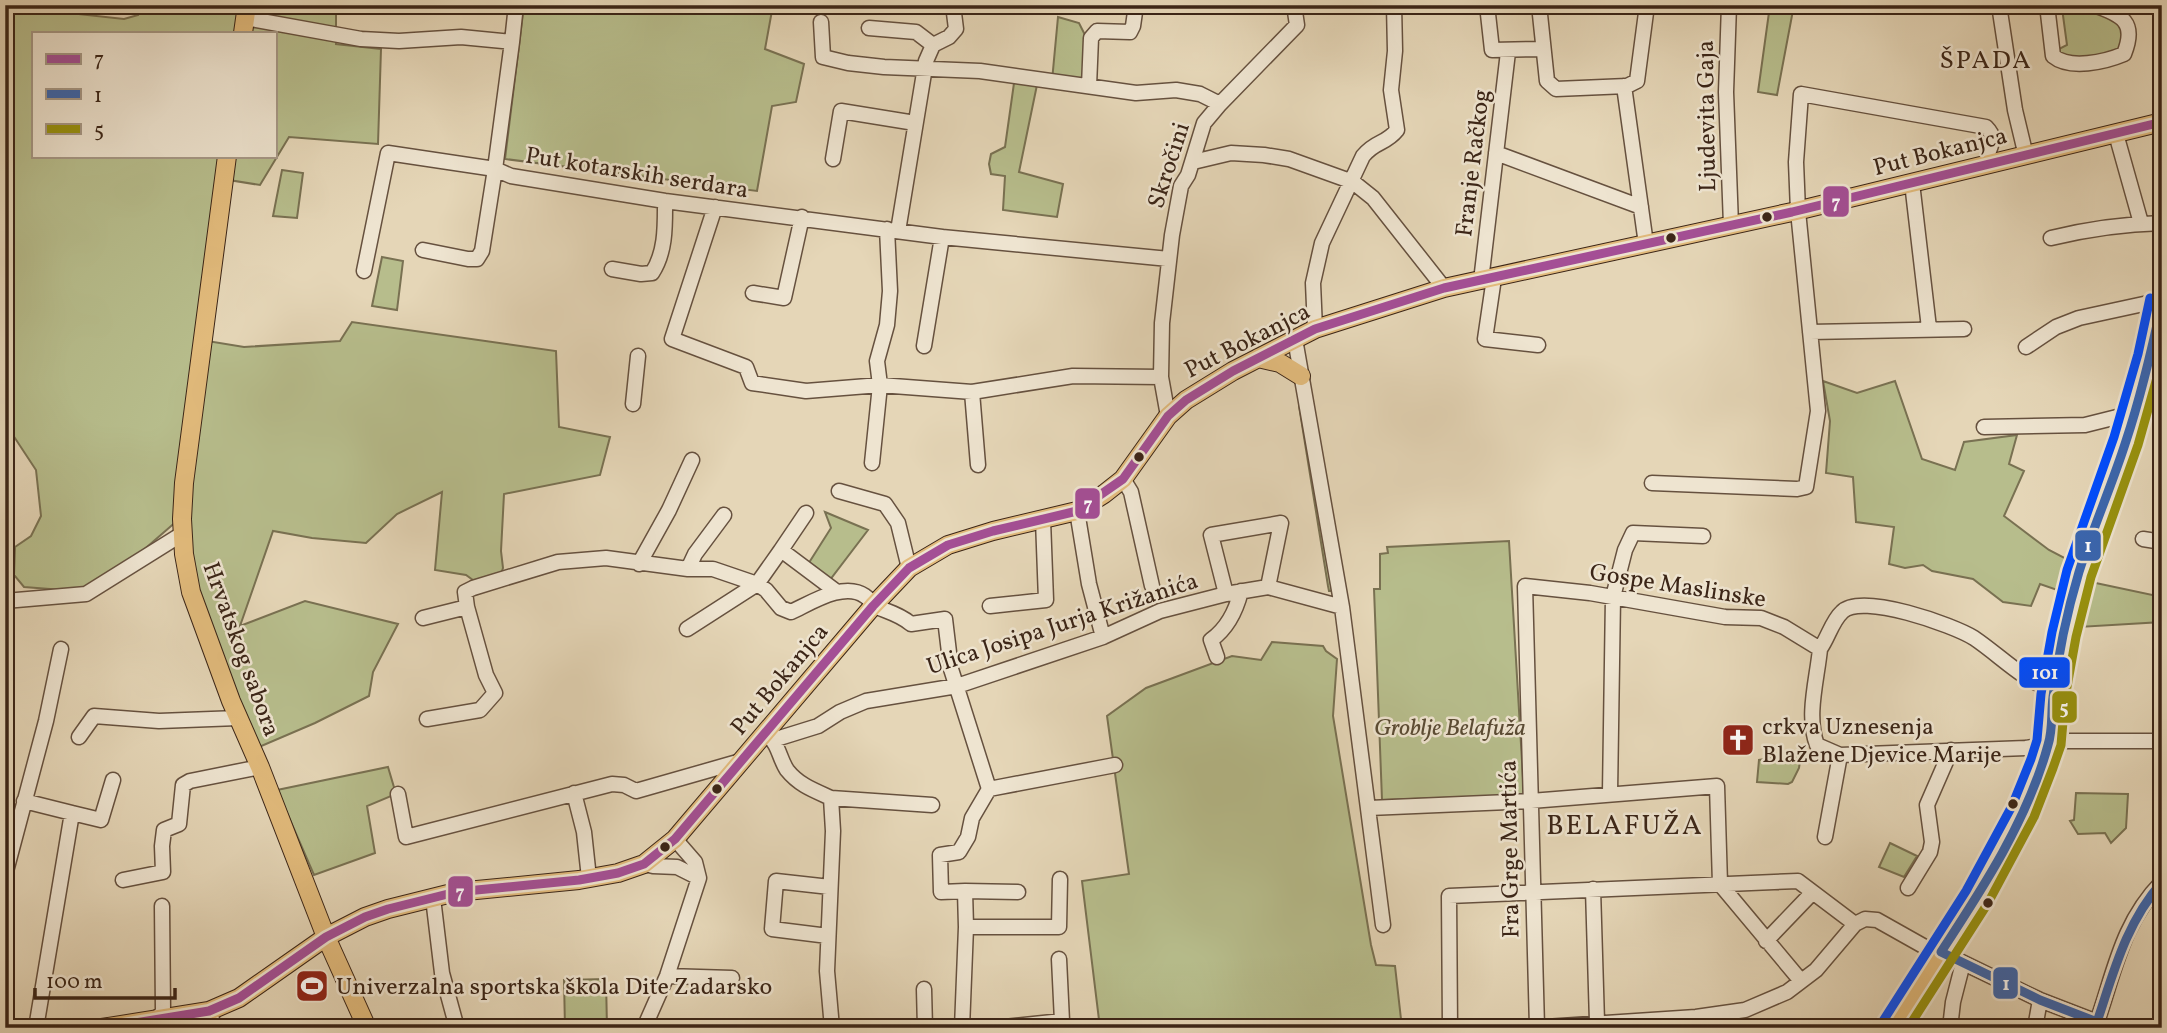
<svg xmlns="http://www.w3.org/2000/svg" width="2167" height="1033" font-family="Vollkorn,serif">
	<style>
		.green { fill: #b7bd8c; stroke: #797152; stroke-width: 2; fill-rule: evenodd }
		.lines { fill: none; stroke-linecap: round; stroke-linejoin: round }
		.minor-casing { stroke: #66513f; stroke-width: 17 }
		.major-casing { stroke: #3b2517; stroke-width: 20 }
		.minor { stroke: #eee4d0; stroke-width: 14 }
		.major { stroke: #e2bb7c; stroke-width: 18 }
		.bus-1-casing { stroke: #eee4d0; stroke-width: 14 }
		.bus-2-casing { stroke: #eee4d0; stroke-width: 14 }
		.bus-3-casing { stroke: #eee4d0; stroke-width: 14 }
		.bus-4-casing { stroke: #eee4d0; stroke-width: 14 }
		.bus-1 { stroke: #a44f95; stroke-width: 9 }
		.bus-2 { stroke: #3a66af; stroke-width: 9 }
		.bus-3 { stroke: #98920f; stroke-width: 9 }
		.bus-4 { stroke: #004cff; stroke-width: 9 }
		.bus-dot { fill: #3b2517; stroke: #eee4d0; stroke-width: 2.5 }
		.labels { text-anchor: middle; stroke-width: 5; stroke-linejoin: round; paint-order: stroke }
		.street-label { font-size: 24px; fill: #3b2517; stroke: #eee4d0 }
		.poi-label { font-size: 24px; fill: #3b2517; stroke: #eee4d0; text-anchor: start }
		.park-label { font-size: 24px; font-style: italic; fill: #5a4b34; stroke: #eee4d0 }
		.neighbourhood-label { font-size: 26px; letter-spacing: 2px; fill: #3b2517; stroke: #eee4d0 }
		.quarter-label { font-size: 28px; letter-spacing: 2px; fill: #3b2517; stroke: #eee4d0 }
		.line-badge { stroke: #eee4d0; stroke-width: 2.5 }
		.badge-label { font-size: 19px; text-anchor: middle; font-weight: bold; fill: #fff }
	</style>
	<rect width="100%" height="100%" fill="#e5d6b7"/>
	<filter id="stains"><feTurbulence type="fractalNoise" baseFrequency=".00286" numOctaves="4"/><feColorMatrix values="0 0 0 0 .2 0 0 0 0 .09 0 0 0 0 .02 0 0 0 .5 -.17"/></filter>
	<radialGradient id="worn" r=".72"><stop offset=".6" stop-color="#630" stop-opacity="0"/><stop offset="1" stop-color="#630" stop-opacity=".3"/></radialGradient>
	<!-- green -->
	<path class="green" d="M137,5H336V44L381,49L378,144L289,137L260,185L216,178L195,339L244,347L340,341L352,322L556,351L559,427L610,437L600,475L504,494L501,551L503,568L500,577L477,583L466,575L435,570L442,492L397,514L366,543L312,538L273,531L240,626L305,601L398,624L373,672L369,696L315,723L252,750L231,701L178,520L102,586L76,591L24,587L14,575L15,547L31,536L41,516L36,470L5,423V6L124,19L138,15ZM33,33H275V156H33Z
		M524,5H773L765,49L804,64L796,102L772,106L757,191L505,159Z
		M1770,5H1794L1777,95L1758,92Z
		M2051,5C2086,5 2093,8 2124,24L2121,49C2102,58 2082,58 2061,57L2055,51L2067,45L2062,8Z
		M1058,17L1079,23L1089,43L1084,86L1052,81Z
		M1015,76L1038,80L1019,172L1063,184L1057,217L1003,210L1005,176L991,174L989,164L991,154L1005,147Z
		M282,170L303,173L297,218L273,216Z
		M382,257L403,261L397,310L372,306Z
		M1823,381L1857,393L1895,381L1922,459L1955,470L1964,442L2017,435L2009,464L2024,471L2004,516L2049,550L2076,564L2066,593L2040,584L2031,606L2003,602L1973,579L1932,571L1923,565L1905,568L1889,564L1894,527L1856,522L1853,477L1826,473L1830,421Z
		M1301,403L1332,591H1329L1328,586L1299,406Z
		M825,512L868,530L826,585L805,569L831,528Z
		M1509,541L1524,795L1382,800L1374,589H1380V554L1388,553L1387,547Z
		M2091,582L2162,597V622L2079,627Z
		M1272,642L1323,646L1326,651L1337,659L1333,716L1371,945L1376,965L1395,966L1402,1028H1100L1082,881L1129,874L1107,716L1146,688L1232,656L1261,660Z
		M1801,754L1799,768L1792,782L1788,784L1757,782L1759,760Z
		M388,767L396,794L367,806L375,853L314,875L277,790Z
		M2076,793L2128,794L2126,828L2111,843L2105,833L2078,834L2070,821L2074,820Z
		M1890,843L1917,856L1904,877L1879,867Z
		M606,979L607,1028H565L564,980Z"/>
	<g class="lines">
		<defs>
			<path id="minor" d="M1487,5L1492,50L1543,49
				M1539,5L1547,81L1556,89L1627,86L1637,81L1647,5
				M1729,5L1726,92L1731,225
				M1999,5L2015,110L2026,156
				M2047,5L2053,56C2070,70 2105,62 2124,54C2137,22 2122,15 2094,5
				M245,18L361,39L399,41L461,37L512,42L495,169L511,176L665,201L942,237L1169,259
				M821,22L823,57L848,63L884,67L980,71L1136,93L1176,90L1200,94L1220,104
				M869,28L916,32L933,45
				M512,42L516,5
				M1089,86L1091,38L1097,31L1130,32L1133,26L1136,5
				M1624,86L1646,244
				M2116,134L2141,223
				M1496,153L1641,207
				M833,159L841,111L915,123
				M1193,162L1231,153L1264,155L1289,159L1353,182L1373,198L1444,288
				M1912,183L1929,328
				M715,207L672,339L746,367L752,383L806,391L880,385L972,392L1073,376L1161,377
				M898,231L926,61L933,45L949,37L956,29L953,5
				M2051,238C2088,229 2123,224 2162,223
				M612,269L641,274L652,273C666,252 665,225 665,201
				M364,271L388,153L495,169L482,251L477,259H468L423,250
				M1494,278L1485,339L1538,345
				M1481,281L1508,52
				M753,293L784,298L802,217
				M1315,329L1313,283L1322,243L1363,156C1376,140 1385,145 1397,130L1391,90L1395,51L1394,5
				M1810,332L1964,329
				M1295,339L1342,607L1383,925
				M924,346L942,237
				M2026,347L2056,327L2079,318L2162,300
				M972,392L978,465
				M633,404L638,356
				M1168,416L1161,377L1162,323L1172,235L1181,186L1188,175L1204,123L1220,104L1297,25L1294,5
				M1984,427L2085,425L2133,413
				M872,463L880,385L877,361L887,325L890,291L887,229
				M1123,479L1131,492L1152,586
				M1652,483L1797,489L1806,487L1818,411L1798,211L1796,162L1801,94L1986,127C1995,136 1993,141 1989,151
				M839,491L885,504L898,523L909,568
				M1077,511L1089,584L1103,637
				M2143,539L2162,542
				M781,550L806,513
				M639,564L669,510L692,460
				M688,569L695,554L724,515
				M1226,594L1211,535L1281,523L1268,587
				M5,601L86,594L182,534
				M990,606L1046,600L1043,520
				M423,618L467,607L465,592L473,588L558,562L606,558L688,569H713L757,584L766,590L781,608L791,612C811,603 844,581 865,596C870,599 871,604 877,607C889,612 901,615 911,624L945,619L951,669L989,789L1115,765
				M687,629L757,584L781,550L837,592
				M1820,649C1828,638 1832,621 1842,612C1861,592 1953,625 1974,638C2002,657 2021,679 2054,691
				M1217,657L1211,640C1228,628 1236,611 1241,591
				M427,719L480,710L495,693L486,675L467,607
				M767,735C779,744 779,758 787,770C799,785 813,790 831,798L833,831L827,971L832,1028
				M79,737L94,716L159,721L238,718
				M773,740L818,726L840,712L866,701L957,686L1103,637L1160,611L1226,594L1268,587L1342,607
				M574,793L584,832L589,878
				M1610,793L1613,597L1625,550L1633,533L1703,536
				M398,794L406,837L612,784L624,785L636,791L741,761
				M831,798L932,805
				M24,801L72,813L36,1028
				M1369,808L1531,801L1717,786L1720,884L1801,981
				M72,813L101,820L113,780
				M1825,837L1840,755
				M644,864L653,866L677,867L699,878
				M5,875L46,721L61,649
				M123,880L163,872L162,846L164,830L179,824L183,785L190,781L260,767
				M1908,888L1930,852L1932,842L1927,805L1951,750
				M1593,889L1597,1022
				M965,891L1018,892
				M433,898L442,973L457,1028
				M966,927L965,891L941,892L940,855L959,852L968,837L972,818L989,789
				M828,936L772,929L776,881L830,887
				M1766,941L1812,893
				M667,976L732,978
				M924,989L925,1028
				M209,1011L215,1028
				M155,1024V1020L163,1012L162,906
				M1537,1027L1525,586L1590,593L1725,617L1761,618L1784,627L1820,649C1817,680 1806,716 1817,745L1840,755L2026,748L2064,741H2162
				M644,1028L667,976L699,878L695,862L675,839
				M962,1028L966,927H1059L1060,879
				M995,1028L1062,1021L1059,959
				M1450,1028L1449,896L1798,881L1855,924
				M1530,1028L1696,1017L1745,1010L1787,992L1816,970L1855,924L1865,919L1877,920L1925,947L1941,952L2040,1000L2097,1022C2115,970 2122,923 2162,882
				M1950,1028L1953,1002L1963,963
				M2035,1028L2040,1000"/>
			<path id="major" d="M243,33L247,5
				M227,156L184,483L182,519L184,554L191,592L231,701L260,767L326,937L367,1028
				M1258,358L1280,363L1301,376
				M102,1028L209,1011L239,998L326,937L365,917L388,909L456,892L579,880L618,873L644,864L675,839L873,606L909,568L948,545L993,531L1077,511L1104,494L1123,479L1168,416L1186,400L1233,371L1315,329L1444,288L1792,212L2162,122
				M1893,1028L1913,1000L1977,897L2023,811L2042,763L2049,743L2053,696L2064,634L2079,573L2126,441L2150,357L2162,301"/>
		</defs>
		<!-- minor casing -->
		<use href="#minor" class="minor-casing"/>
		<!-- major casing -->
		<use href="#major" class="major-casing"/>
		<!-- minor -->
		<use href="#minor" class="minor"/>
		<!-- major -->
		<use href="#major" class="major"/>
		<defs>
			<path id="bus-1" d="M104,1028L209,1011L239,998L326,937L365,917L388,909L456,892L579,880L618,873L644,864L675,839L873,606L909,568L948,545L993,531L1077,511L1123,479L1168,416L1186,400L1233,371L1315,329L1444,288L1792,212L2162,122"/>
			<path id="bus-2" d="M2162,302C2152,349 2141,396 2126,441C2112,485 2093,528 2079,572C2067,612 2058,655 2053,697C2051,712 2053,730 2048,745C2028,819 1983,888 1941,952L2040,1000L2097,1022C2114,971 2126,923 2162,882"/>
			<path id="bus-3" d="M1908,1028L1988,903L2034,817L2053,768L2061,745L2065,698L2076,637L2091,577L2138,445L2162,360"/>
			<path id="bus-4" d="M1883,1021L1966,891L2012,806L2031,759L2037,740L2041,694L2052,632L2067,570L2114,437L2138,354L2150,298"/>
		</defs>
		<!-- bus-1 casing -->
		<use href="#bus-1" class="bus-1-casing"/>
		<!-- bus-2 casing -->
		<use href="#bus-2" class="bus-2-casing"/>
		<!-- bus-3 casing -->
		<use href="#bus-3" class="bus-3-casing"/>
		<!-- bus-4 casing -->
		<use href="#bus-4" class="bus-4-casing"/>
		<!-- bus-1 -->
		<use href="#bus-1" class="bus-1"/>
		<!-- bus-2 -->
		<use href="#bus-2" class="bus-2"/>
		<!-- bus-3 -->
		<use href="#bus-3" class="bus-3"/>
		<!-- bus-4 -->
		<use href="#bus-4" class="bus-4"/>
	</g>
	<!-- icons -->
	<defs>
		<symbol id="church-square" viewBox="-11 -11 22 22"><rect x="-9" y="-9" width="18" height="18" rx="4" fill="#8f2418" stroke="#eee4d0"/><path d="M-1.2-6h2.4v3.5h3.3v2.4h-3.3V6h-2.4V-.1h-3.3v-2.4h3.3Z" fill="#fff"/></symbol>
		<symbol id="stadium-square" viewBox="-11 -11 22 22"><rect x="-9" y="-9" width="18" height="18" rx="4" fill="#8f2418" stroke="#eee4d0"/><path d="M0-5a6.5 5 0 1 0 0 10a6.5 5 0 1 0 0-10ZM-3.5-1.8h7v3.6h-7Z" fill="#fff"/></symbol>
	</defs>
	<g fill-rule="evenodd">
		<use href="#church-square" x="1719" y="721" width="38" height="38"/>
		<use href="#stadium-square" x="293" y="967" width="38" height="38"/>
	</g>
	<!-- markers -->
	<g class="bus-dot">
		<circle cx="1767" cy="217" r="6"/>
		<circle cx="1671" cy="238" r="6"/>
		<circle cx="1139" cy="457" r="6"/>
		<circle cx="717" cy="789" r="6"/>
		<circle cx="2013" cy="804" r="6"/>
		<circle cx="665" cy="847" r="6"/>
		<circle cx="1988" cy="903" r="6"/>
	</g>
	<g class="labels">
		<!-- street labels -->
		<g class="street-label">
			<text transform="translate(1706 116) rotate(-91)" y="8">Ljudevita Gaja</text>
			<text transform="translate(1940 151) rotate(-14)" y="8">Put Bokanjca</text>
			<text transform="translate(1472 163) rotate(-83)" y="8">Franje Račkog</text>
			<text transform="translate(1168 165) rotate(-72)" y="8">Skročini</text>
			<text transform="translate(637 172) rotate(9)" y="8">Put kotarskih serdara</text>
			<text transform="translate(1247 340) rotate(-27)" y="8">Put Bokanjca</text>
			<text transform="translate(1678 585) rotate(9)" y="8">Gospe Maslinske</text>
			<text transform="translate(1062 623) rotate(-18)" y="8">Ulica Josipa Jurja Križanića</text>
			<text transform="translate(242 649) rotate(70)" y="8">Hrvatskog sabora</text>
			<text transform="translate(779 679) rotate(-50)" y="8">Put Bokanjca</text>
			<text transform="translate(1509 849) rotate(-91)" y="8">Fra Grge Martića</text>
		</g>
		<!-- poi labels -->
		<g class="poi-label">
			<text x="1762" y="734">crkva Uznesenja<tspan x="1762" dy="28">Blažene Djevice Marije</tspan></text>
			<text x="336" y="994">Univerzalna sportska škola Dite Zadarsko</text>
		</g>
		<!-- park labels -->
		<g class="park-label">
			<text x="1450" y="735">Groblje Belafuža</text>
		</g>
		<!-- neighbourhood labels -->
		<g class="neighbourhood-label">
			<text x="1986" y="68">ŠPADA</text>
		</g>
		<!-- quarter labels -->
		<g class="quarter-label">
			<text x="1625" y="834">BELAFUŽA</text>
		</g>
	</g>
	<g class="line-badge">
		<rect x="1822" y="185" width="28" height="33" rx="7" fill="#a44f95"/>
		<rect x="1074" y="487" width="27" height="33" rx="7" fill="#a44f95"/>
		<rect x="2074" y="529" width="28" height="33" rx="7" fill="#3a66af"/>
		<rect x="2018" y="656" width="53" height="33" rx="7" fill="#004cff"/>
		<rect x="2051" y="690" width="27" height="34" rx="7" fill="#98920f"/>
		<rect x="447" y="875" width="27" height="33" rx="7" fill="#a44f95"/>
		<rect x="1992" y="966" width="27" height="34" rx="7" fill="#3a66af"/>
	</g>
	<g class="badge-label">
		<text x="1836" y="208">7</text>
		<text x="1088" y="510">7</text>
		<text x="2088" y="552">1</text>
		<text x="2045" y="679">101</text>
		<text x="2064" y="714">5</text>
		<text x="460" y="898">7</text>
		<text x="2006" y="990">1</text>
	</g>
	<!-- margin -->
	<rect width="2167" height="1033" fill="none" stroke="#e5d6b7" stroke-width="28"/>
	<rect x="7" y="7" width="2153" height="1019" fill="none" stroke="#3b2517" stroke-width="3.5"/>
	<rect x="14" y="14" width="2139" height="1005" fill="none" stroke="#3b2517" stroke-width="2"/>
	<!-- legend -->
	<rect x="32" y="32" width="245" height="126" fill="#eee4d0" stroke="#a69886" stroke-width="2"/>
	<rect x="46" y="54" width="35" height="10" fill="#a44f95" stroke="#a69886" stroke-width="2"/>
	<text x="94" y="66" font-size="21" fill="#3b2517">7</text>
	<rect x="46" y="89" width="35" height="10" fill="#3a66af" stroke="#a69886" stroke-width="2"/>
	<text x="94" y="102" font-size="21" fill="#3b2517">1</text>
	<rect x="46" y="124" width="35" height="10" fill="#98920f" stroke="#a69886" stroke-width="2"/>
	<text x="94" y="136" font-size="21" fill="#3b2517">5</text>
	<!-- scale -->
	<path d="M35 988v10h140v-10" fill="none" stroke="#3b2517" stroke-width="3.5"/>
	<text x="46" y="988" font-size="21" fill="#3b2517" stroke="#eee4d0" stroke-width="5" paint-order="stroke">100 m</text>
	<rect width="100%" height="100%" filter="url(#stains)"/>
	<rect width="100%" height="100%" fill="url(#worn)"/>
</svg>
